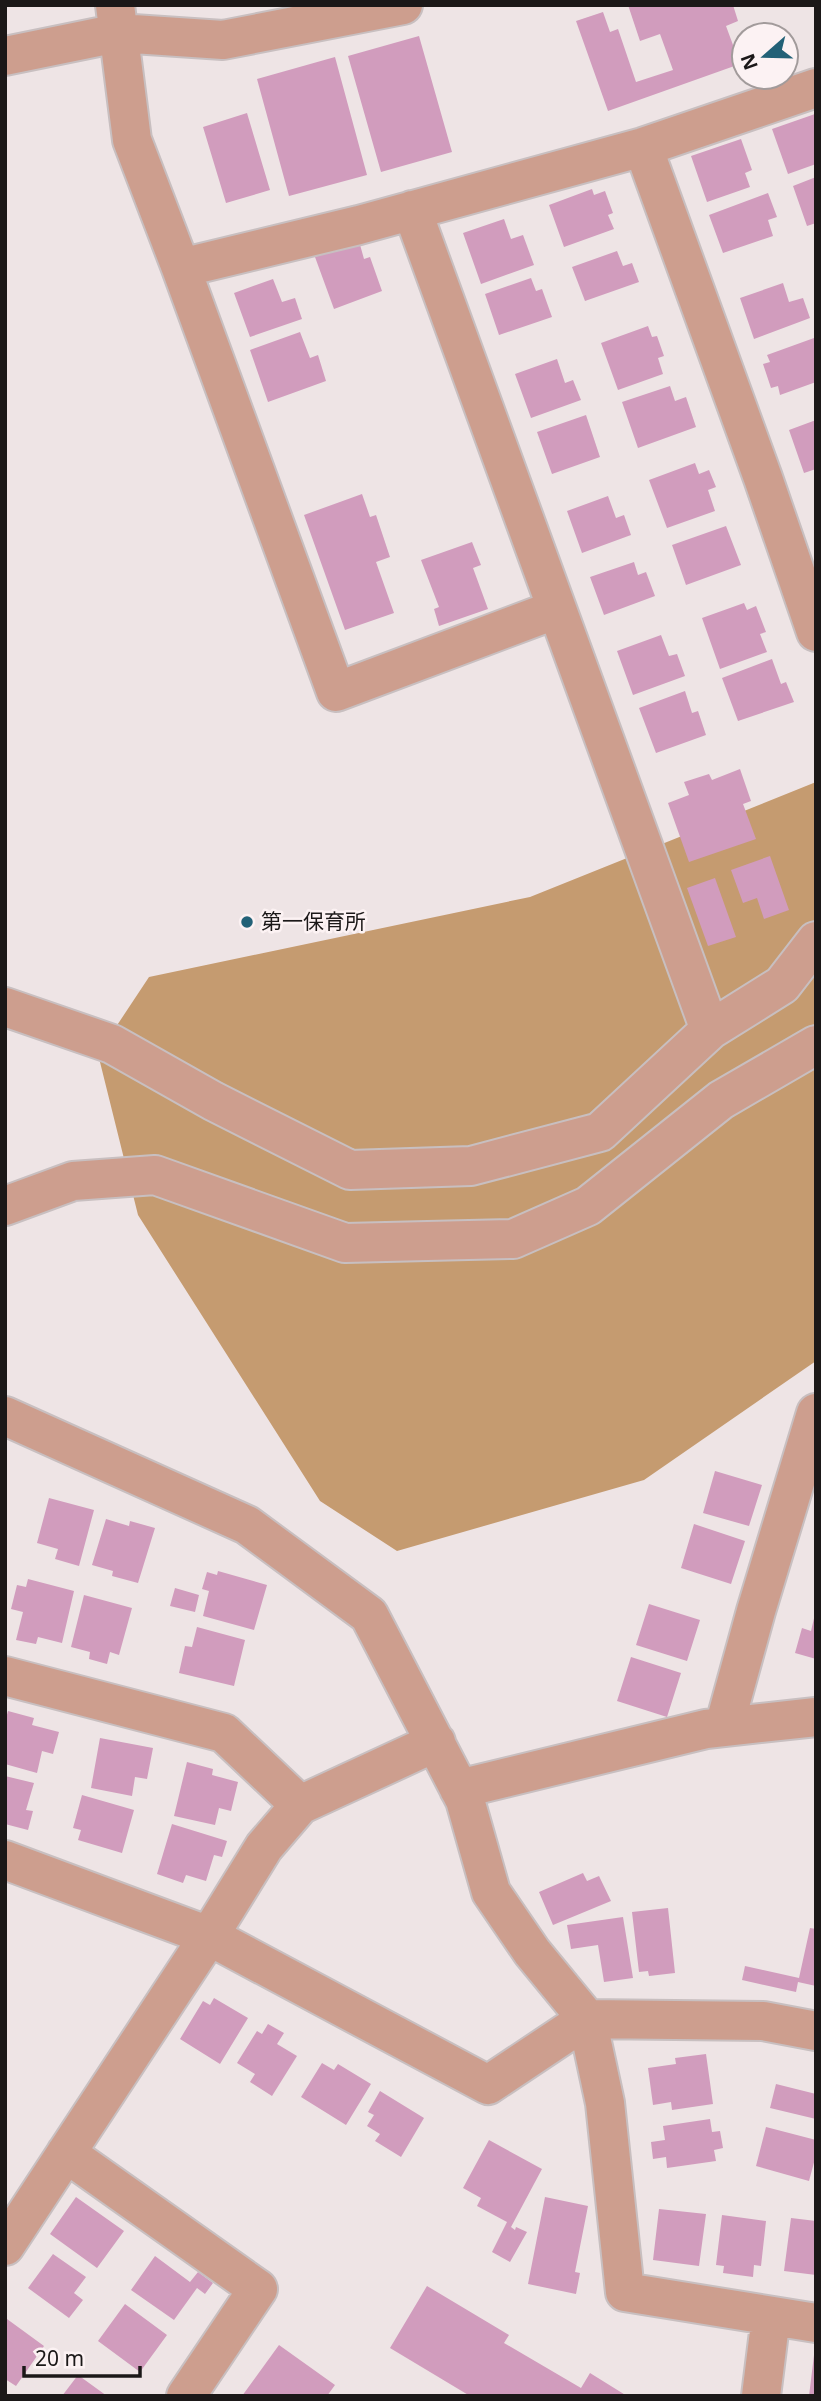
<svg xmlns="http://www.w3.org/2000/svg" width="821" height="2401" font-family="'Noto Sans','Noto Sans JP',sans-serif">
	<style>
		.forest { fill: #c59b70 }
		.building { fill: #d19cbd }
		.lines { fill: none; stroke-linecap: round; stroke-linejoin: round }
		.minor-casing { stroke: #c8bfc0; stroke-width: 42 }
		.minor { stroke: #cd9e8e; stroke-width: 38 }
		.poi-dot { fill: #226177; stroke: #fcf2f3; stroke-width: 2.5 }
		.labels { text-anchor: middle; stroke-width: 5; stroke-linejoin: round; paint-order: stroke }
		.poi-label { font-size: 21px; fill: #1b1818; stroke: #fcf2f3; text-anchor: start }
	</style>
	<rect width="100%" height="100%" fill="#eee4e5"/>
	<!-- forest -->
	<path class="forest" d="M816,782V1361L644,1480L397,1551L320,1501L138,1215L98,1054L149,977L530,897Z"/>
	<!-- building -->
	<path class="building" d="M628,5H733L738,21L726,26L740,64L608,111L576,21L603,12L610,32L618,29L636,82L673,70L660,34L640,41Z
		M419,36L452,152L381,172L348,56Z
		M335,57L367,175L289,196L257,79Z
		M247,113L270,190L226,203L203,127Z
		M815,114L816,164L788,174L772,129Z
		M741,139L752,170L745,173L750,187L707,202L691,156Z
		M816,177V223L807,226L793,186Z
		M592,189L594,195L605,191L613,213L608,215L614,229L564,247L549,205Z
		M768,193L777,217L768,220L773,236L723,253L709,215Z
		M504,219L511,239L523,235L534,265L481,284L463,233Z
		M359,241L364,259L370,257L382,291L334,309L315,257Z
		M617,251L623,266L632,263L639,282L585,301L572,267Z
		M531,278L536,291L542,289L552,317L499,335L485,294Z
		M273,279L282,302L295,298L302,319L250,337L234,293Z
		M783,283L789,302L803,298L810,318L754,339L740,298Z
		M648,326L652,337L657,336L664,356L658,358L663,374L618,390L601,343Z
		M300,332L310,358L318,355L326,381L268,402L250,350Z
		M814,338L816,382L780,395L778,386L771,388L763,364L770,362L767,355Z
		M557,359L565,383L573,380L581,400L531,418L515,374Z
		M670,386L675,401L686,397L696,427L638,448L622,402Z
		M586,415L600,457L552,474L537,432Z
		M816,420V469L804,473L789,430Z
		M695,463L699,474L709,470L716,487L708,490L715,511L667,528L649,480Z
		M362,494L370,517L376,515L390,557L376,562L394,613L345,630L304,515Z
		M608,496L616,518L624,515L631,535L582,553L567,511Z
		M726,526L741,565L686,585L672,545Z
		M472,542L481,565L473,568L488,609L439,626L434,609L439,607L421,560Z
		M634,562L638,575L646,572L655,596L604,615L590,577Z
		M744,603L747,610L756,606L766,632L760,634L767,652L720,669L702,618Z
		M661,635L669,656L677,654L685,676L633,695L617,651Z
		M772,659L781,684L786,682L794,702L738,721L722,678Z
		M685,691L692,713L698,711L706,735L656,753L639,708Z
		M740,769L751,801L743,804L756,839L689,862L668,803L689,795L684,782L709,774L712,780Z
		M770,856L789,910L764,919L757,898L743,903L731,870Z
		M715,878L736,937L708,946L687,888Z
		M715,1471L762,1485L749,1526L703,1513Z
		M49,1498L94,1510L79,1566L55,1559L58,1549L37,1543Z
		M106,1519L129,1526L130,1521L155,1528L138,1583L112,1576L113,1571L92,1565Z
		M694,1524L745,1541L731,1584L681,1568Z
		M218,1571L267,1585L254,1630L203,1616L209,1591L202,1589L207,1572L217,1575Z
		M28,1579L74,1591L62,1643L38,1637L36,1644L16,1640L23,1612L11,1609L17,1585L26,1587Z
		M175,1588L199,1595L195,1612L170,1606Z
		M84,1595L132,1608L119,1655L110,1652L107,1664L89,1659L90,1652L71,1647Z
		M649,1604L700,1620L687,1661L636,1645Z
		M815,1614H816V1659L795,1653L802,1628L811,1631Z
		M197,1627L245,1640L234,1686L179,1673L185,1646L192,1647Z
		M631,1657L681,1673L667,1717L617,1701Z
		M8,1711L34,1718L32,1725L59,1732L53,1754L42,1751L37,1773L5,1764V1722Z
		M100,1738L153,1748L147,1779L135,1777L132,1796L91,1788Z
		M187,1762L213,1769L212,1775L238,1782L231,1811L219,1808L215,1825L174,1816Z
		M5,1776L34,1783L26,1810L33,1811L28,1830L5,1824Z
		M82,1795L134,1810L122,1853L78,1840L81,1830L73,1828Z
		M172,1824L227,1841L222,1857L214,1855L206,1881L186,1875L183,1883L157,1874Z
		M583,1873L587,1881L599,1876L611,1901L553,1925L539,1892Z
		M668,1908L675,1973L649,1976L648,1971L639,1972L632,1912Z
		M623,1917L633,1978L604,1982L598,1945L571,1949L567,1925Z
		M810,1928L816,1929V1986L798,1982L796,1992L742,1980L745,1966L799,1978Z
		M214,1998L248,2018L220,2064L180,2039L203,2001L210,2005Z
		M268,2024L284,2033L277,2044L297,2056L272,2096L250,2082L255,2074L237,2063L257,2031L262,2034Z
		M706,2054L713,2104L672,2110L671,2102L653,2105L648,2068L676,2064L675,2058Z
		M322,2063L334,2070L338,2064L371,2084L346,2125L301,2097Z
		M776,2084L816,2094V2119L770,2108Z
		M380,2091L424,2118L401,2157L375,2141L380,2134L367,2126L374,2115L368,2112Z
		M710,2119L712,2132L720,2131L723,2148L714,2150L716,2161L667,2168L666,2157L653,2159L651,2142L665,2140L663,2126Z
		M766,2127L816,2140V2155L809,2181L756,2166Z
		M489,2140L542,2169L511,2227L515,2230L516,2227L527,2232L510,2262L492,2252L507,2222L477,2206L481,2198L463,2188Z
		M76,2197L124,2231L97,2268L50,2234Z
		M545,2197L588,2206L575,2272L580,2273L576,2294L528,2284Z
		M659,2209L706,2214L699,2266L653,2260Z
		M722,2215L766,2221L761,2266L754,2265L753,2277L723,2273L724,2266L716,2265Z
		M791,2218L816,2221V2275L784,2271Z
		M53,2254L86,2277L74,2293L83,2300L69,2318L28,2288Z
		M155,2256L190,2282L198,2272L213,2283L205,2294L197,2288L174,2320L131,2290Z
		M427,2286L509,2335L504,2343L581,2388L590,2373L627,2396H470L390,2348Z
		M125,2304L167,2335L140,2372L98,2341Z
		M7,2319L44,2346L16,2386L5,2379Z
		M279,2345L335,2385L327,2396H242Z
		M814,2355L816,2396H809Z
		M78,2375L107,2396H62Z"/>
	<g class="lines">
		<defs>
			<path id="minor" d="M115,5L132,140L181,268L359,225L643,147L816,88
				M5,56L118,33L223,40L403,5
				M643,147L763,478L816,632
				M412,210L710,1030
				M181,268L336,692L557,609
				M5,1007L112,1044L213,1101L350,1170L471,1166L600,1132L710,1030L782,985L816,941
				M5,1206L73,1181L155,1175L345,1243L513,1239L588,1206L721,1100L816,1045
				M5,1416L247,1525L369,1615L465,1800L491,1892L532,1952L587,2019L605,2103L625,2292L816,2323
				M5,1676L224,1733L300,1805
				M724,1727L756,1611L816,1413
				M459,1789L706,1729L816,1717
				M5,1860L209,1936L488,2085L587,2019L763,2021L816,2031
				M66,2153L258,2289L186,2396
				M5,2246L209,1936L264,1847L300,1805L436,1742
				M761,2396L771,2316"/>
		</defs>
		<!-- minor casing -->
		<use href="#minor" class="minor-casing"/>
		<!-- minor -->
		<use href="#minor" class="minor"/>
	</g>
	<!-- markers -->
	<circle class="poi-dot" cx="247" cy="922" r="7"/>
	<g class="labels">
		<!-- poi labels -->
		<g class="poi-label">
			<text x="261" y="929">第一保育所</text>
		</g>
	</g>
	<!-- border -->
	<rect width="821" height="2401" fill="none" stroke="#1b1818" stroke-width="14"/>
	<!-- north arrow -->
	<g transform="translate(765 56) rotate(250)"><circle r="33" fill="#fcf2f3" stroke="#a29b9b" stroke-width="2"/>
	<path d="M0-5L12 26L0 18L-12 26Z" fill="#226177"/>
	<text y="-10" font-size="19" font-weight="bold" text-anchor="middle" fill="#1b1818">N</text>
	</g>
	<!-- scale -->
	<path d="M24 2366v10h116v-10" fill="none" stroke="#1b1818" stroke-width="3.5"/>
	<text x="35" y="2366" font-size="21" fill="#1b1818" stroke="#fcf2f3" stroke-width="5" paint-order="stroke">20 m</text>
</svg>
